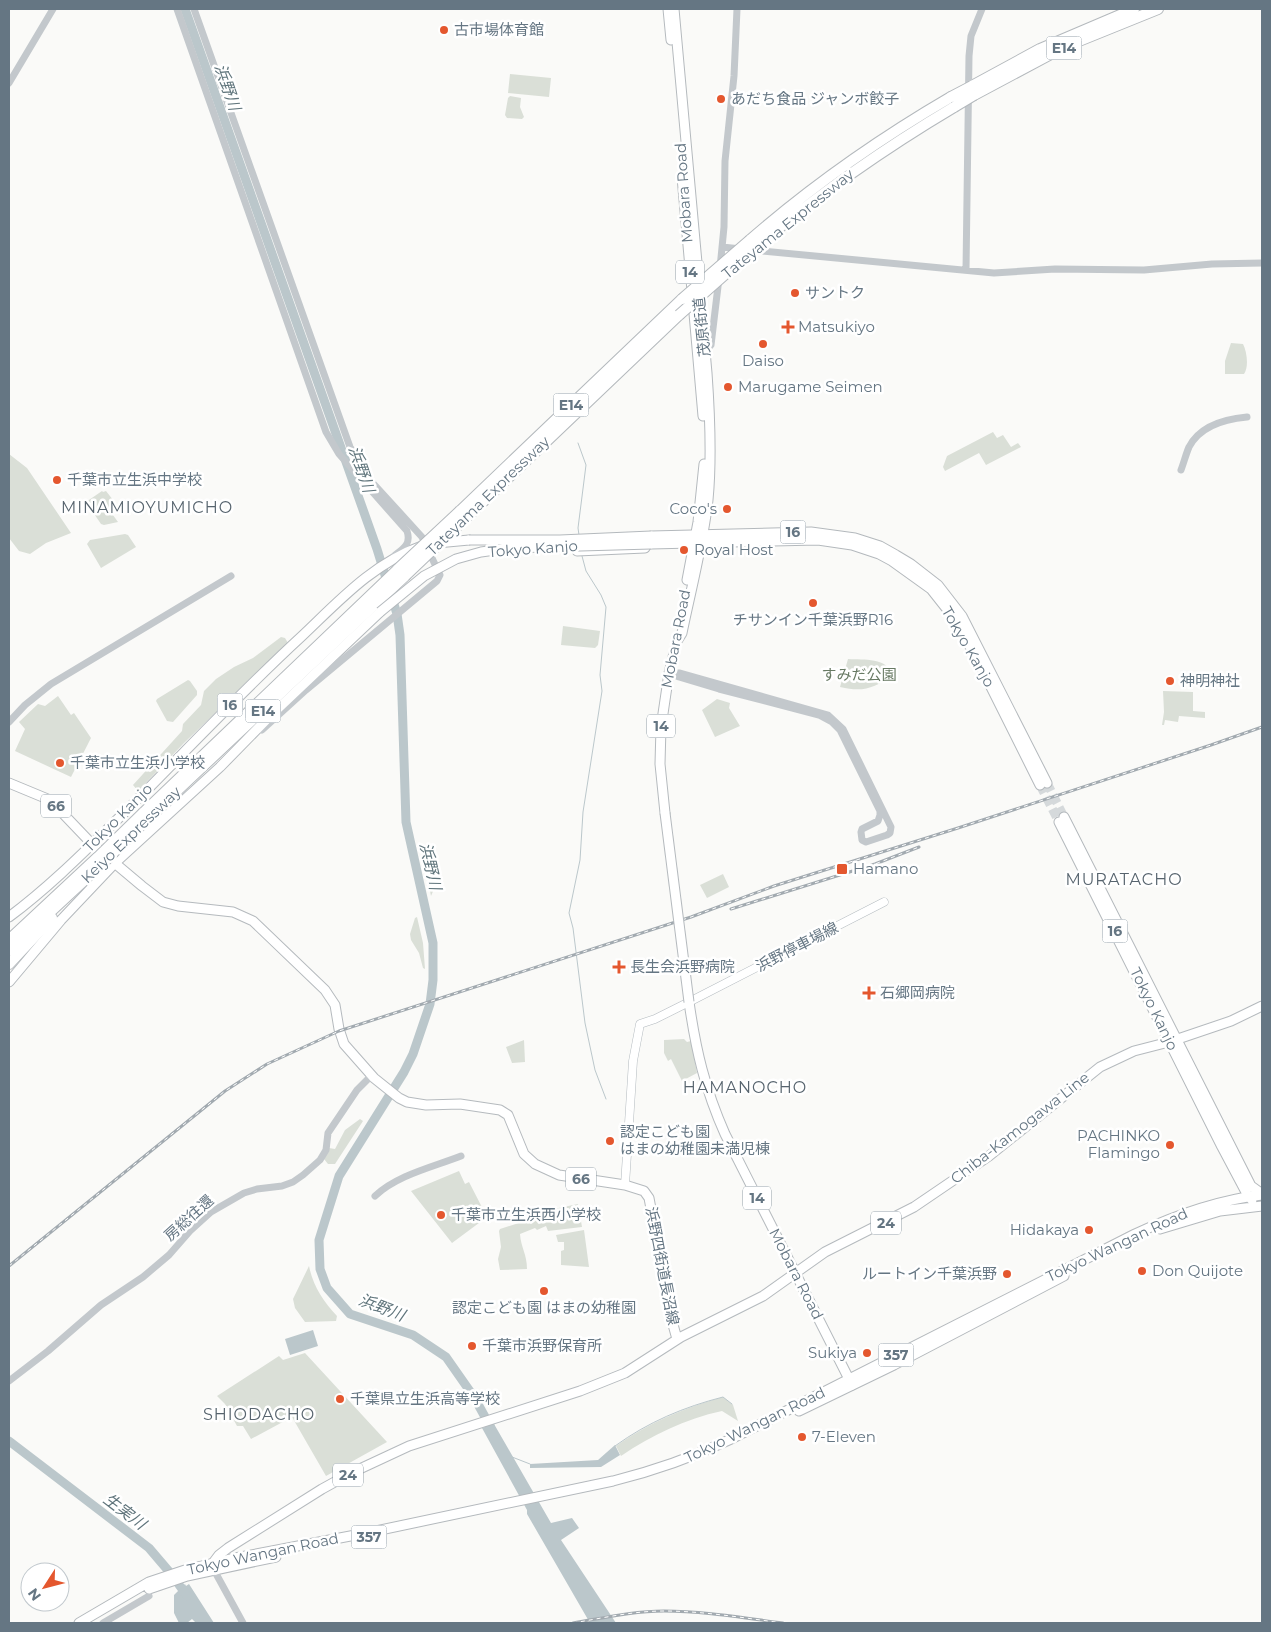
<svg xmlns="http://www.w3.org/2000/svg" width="1271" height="1632" font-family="Montserrat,'Noto Sans JP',sans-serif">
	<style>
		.green { fill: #dadfd7 }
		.water { fill: #bbc7cb }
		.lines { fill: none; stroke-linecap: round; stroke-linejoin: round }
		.stream { stroke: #bbc7cb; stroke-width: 1 }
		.river { stroke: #bbc7cb; stroke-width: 9 }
		.trunk-tunnel { stroke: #d5d9db; stroke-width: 9; stroke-dasharray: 9 4.5; stroke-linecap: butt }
		.secondary-casing { stroke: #b3babf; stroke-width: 9 }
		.primary-casing { stroke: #b5babe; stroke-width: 11 }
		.trunk-casing { stroke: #b4b9bd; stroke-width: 11 }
		.motorway-casing { stroke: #b4b9bd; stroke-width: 12 }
		.tertiary { stroke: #c3c8cc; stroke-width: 7 }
		.secondary { stroke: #fff; stroke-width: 8 }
		.primary { stroke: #fff; stroke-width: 9 }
		.trunk { stroke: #fff; stroke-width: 9 }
		.motorway { stroke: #fff; stroke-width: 10 }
		.rail-casing { stroke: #a2aab0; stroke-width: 3 }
		.rail { stroke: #fff; stroke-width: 1; stroke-dasharray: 4; stroke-linecap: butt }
		.primary-bridge-casing { stroke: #b5babe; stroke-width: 11; stroke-linecap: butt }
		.trunk-bridge-casing { stroke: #b4b9bd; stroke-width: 11; stroke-linecap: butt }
		.motorway-bridge-casing { stroke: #b4b9bd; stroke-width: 12; stroke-linecap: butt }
		.primary-bridge { stroke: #fff; stroke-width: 9 }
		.trunk-bridge { stroke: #fff; stroke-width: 9 }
		.motorway-bridge { stroke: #fff; stroke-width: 10 }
		.poi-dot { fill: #e4572e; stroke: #fff; stroke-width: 2 }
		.labels { text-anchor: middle; stroke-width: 5; stroke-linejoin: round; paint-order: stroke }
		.shield { fill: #fff; stroke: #939fa8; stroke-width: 1 }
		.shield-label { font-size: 14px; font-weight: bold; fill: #657683 }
		.poi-label { font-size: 15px; fill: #657683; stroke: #fff; text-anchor: start }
		.street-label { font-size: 15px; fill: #657683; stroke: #fff }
		.park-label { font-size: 15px; fill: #687a64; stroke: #fff }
		.water-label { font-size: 16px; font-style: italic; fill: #60757c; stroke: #fff }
		.neighbourhood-label { font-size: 16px; letter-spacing: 1px; fill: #57646e; stroke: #fff }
	</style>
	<rect width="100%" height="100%" fill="#fafaf8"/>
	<!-- green -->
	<path class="green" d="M510,74L551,78L549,97L508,93Z
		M510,96L521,98L520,107L524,117L522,119L507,118L505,115L508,98Z
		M1231,343L1243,344C1247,352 1249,367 1244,374H1225V361Z
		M993,432L997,438L1003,435L1011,447L1018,443L1021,447L986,465L979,453L945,471L943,467L947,456Z
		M9,454L27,468L71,533L46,543L30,554L19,551L9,538Z
		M102,491L103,492L106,491L117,505L110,511L118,522L104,525L101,524L86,502Z
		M125,534L128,535L136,547L101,568L87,544L90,540Z
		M563,626L600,631L598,645L595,648L561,645Z
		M281,637L285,638L288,643L184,743L138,791L133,785L182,731L183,724L201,705L204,691L216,679L234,667L253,658Z
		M848,659C864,660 887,657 894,676C873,687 865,693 840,687Z
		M188,680L190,681L197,691V695L173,722L167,721L156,701L157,699Z
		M1163,691L1193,692V711L1205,712V718L1179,716L1178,722L1165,720L1164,725H1162L1164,712Z
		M58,696L71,715L74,713L91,738L71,777L15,751L25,729L19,722L38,704L45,706Z
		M717,699L730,703L729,708L740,726L715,737L702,710Z
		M422,850L428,859L434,858L438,860C439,872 436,885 431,896Z
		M723,874L729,887L707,898L700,885Z
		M417,917L423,943L425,969L423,968L419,953L411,940L410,934L415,918Z
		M684,1039L687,1042L691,1041L697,1073L682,1081L671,1059L668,1061L664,1053V1040Z
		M524,1040L525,1062L512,1063L506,1047Z
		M360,1119L363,1121L335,1164H328L324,1159L329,1148L335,1149L345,1130Z
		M459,1171L465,1184L469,1182L487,1217L452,1243L411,1191Z
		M578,1204L582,1227L548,1231L546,1226L537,1230L535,1228L520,1234C521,1248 527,1254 527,1269L500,1270L498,1259L501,1247L499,1231L500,1229L528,1220V1216L533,1212L547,1207L549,1210Z
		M584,1230L589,1267L561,1265V1251L564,1250V1242H558L556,1235Z
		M309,1266C313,1286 323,1301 337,1316L336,1321L305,1322L295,1308L293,1299Z
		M305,1353L387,1442L326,1476L292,1417L251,1439L243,1426H237L225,1404L217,1396L279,1356L283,1360Z
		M723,1397L733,1405L738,1421L722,1411C685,1419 652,1435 621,1456L616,1446C648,1423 684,1408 723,1397Z"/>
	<!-- water -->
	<path class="water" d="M313,1330L318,1346L290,1355L285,1339Z
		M494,1424L551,1523L572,1518L579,1528L561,1540L616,1623H590L527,1514V1510L482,1428Z
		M615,1445L620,1455L601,1467L530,1468V1464L598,1460Z
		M185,1584L186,1586L189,1584L214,1623H196L192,1619L187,1623H179L174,1613V1595Z"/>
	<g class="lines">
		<!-- stream -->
		<path class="stream" d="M578,443L586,465L578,528L579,535
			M582,556L586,571L601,595L606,607L600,675L602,691L583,812L580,860L569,913L573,928L585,1023L595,1070L606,1099
			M615,1446C648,1422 684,1407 723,1397L732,1404
			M512,1457L530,1464"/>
		<!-- river -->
		<path class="river" d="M185,9L377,549L397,614L400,635L406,822L433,943V980L430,1004L413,1054L404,1072L339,1176L319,1240L320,1269L327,1288L350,1314L413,1335L446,1357L474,1397L490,1426
			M9,1441L149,1548L172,1575L187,1596"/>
		<!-- trunk-tunnel -->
		<path class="trunk-tunnel" d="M1047,783L1064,817
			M1040,785L1059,822"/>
		<defs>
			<path id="secondary" d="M625,1185L633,1061L640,1024L655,1019L689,1002L884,902"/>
			<path id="primary" d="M668,9L671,40
				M682,177L703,416
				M687,580L698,522L704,464
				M9,783L50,800L92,844L142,886L163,902L178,906L233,912L253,921L325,990L335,1005L339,1029L344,1044L374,1078L399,1098L407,1102L426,1105L460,1104L500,1110L508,1115L524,1154L535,1164L559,1175L625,1185L644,1191L649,1198L672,1321L677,1339
				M665,813L660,764L661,727L669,673L677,641L682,633C691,589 703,545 708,500C712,459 710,415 707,373L674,9
				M689,1002C696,1051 705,1089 725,1134L852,1385
				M214,1567L213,1563L219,1555L228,1548L322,1489L351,1473L409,1446L580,1391L625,1373L681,1337L763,1296L825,1252L914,1207L989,1156L1100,1067L1134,1051L1169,1042L1231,1021L1262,1006"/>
			<path id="trunk" d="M651,536L811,532L855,538L880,546L896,555L911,564L938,585L962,616L1047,783
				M437,543L469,540
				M651,544L818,540L852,545L879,554L892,561L931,589L950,613L975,655L1040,785
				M577,551L645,548
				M1064,817L1251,1186L1262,1194
				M1059,822L1222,1147L1248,1196L1252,1200
				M9,917C52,885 89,847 127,810C185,752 241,692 302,636C338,602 373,563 422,546
				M9,982L61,920L115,863L220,767L268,718L380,612
				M1160,1229L1220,1211L1262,1206
				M799,1411L894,1365L1064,1276
				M149,1589L187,1576L276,1557
				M79,1623L149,1582L185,1570L235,1558L366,1533L613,1481C653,1471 691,1458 729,1440L1135,1234C1176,1215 1217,1200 1262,1195"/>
			<path id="motorway" d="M972,86L1040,49L1134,9
				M974,95L1064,47L1158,9
				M750,240C812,186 879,139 951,97
				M757,246C819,194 885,148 954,107
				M460,511L682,299
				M468,516L679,315
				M143,813L398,569
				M148,818L405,576
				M9,940L98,857
				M9,950L104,862
				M9,964L52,918"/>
		</defs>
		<!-- secondary casing -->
		<use href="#secondary" class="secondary-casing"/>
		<!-- primary casing -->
		<use href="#primary" class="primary-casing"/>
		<!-- trunk casing -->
		<use href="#trunk" class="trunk-casing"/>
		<!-- motorway casing -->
		<use href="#motorway" class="motorway-casing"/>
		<!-- tertiary -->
		<path class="tertiary" d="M177,9L326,432L339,454L407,531C411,543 405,548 395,555
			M194,9L350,447L371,481L422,537L440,575L437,581L306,690L262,730
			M9,83L53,9
			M722,247L741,249
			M752,250L994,273L1055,269L1144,270L1212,264L1262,263
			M720,268L724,227L725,161L734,76L737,9
			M966,270L969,56L971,36L982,9
			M703,354L711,345L719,278
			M1181,470C1184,462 1186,454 1189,447C1200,426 1225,419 1247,417
			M669,673H680L828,715L843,729L891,827L890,833L887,835L866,842L862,840L861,832L862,829L878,821L880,815V811L840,730L832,722L819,715L719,689L679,677Z
			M9,722L25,705L51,684L231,576
			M375,1196C397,1175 433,1167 461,1156
			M9,1381L48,1351L101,1305L143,1277L169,1255L190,1231L211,1212L244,1193L257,1189L282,1186L293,1182L303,1175L320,1160L326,1150L328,1133L357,1090L372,1075
			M214,1570L243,1623
			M103,1623L149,1596"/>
		<!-- secondary -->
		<use href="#secondary" class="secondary"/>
		<!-- primary -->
		<use href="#primary" class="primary"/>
		<!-- trunk -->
		<use href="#trunk" class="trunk"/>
		<!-- motorway -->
		<use href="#motorway" class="motorway"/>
		<defs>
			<path id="rail" d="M731,909L875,864L919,847
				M9,1266L225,1091L267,1064L339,1031L691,917L774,886L958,828L1211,745L1262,727
				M573,1623C603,1618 633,1611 664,1611C703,1611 744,1618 783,1623"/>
		</defs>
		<!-- rail casing -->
		<use href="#rail" class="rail-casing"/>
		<!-- rail -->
		<use href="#rail" class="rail"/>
		<defs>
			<path id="primary-bridge" d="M665,813L689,1002"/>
			<path id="trunk-bridge" d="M469,540H560L651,536
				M380,612L424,576L456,559L481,552L510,548L651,544"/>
			<path id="motorway-bridge" d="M951,97L972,86
				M954,107L974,95
				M682,299L750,240
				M679,315L757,246
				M398,569L460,511
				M405,576L468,516
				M98,857L143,813
				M104,862L148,818"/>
		</defs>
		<!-- primary-bridge casing -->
		<use href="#primary-bridge" class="primary-bridge-casing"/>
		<!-- trunk-bridge casing -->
		<use href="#trunk-bridge" class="trunk-bridge-casing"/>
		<!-- motorway-bridge casing -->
		<use href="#motorway-bridge" class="motorway-bridge-casing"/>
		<!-- primary-bridge -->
		<use href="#primary-bridge" class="primary-bridge"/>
		<!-- trunk-bridge -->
		<use href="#trunk-bridge" class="trunk-bridge"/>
		<!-- motorway-bridge -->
		<use href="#motorway-bridge" class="motorway-bridge"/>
	</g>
	<!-- markers -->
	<g class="poi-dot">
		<circle cx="444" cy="30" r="5"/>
		<circle cx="721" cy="99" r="5"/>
		<circle cx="795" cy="293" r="5"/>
		<path d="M785.5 319.5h5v5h5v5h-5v5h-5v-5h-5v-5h5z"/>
		<circle cx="763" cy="344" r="5"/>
		<circle cx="728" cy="387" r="5"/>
		<circle cx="57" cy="480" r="5"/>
		<circle cx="727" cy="509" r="5"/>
		<circle cx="684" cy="550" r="5"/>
		<circle cx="813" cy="603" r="5"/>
		<circle cx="1170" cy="681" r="5"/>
		<circle cx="60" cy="763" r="5"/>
		<rect x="836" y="863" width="12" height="12" rx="2.5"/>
		<path d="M616.5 959.5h5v5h5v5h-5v5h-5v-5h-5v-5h5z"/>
		<path d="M866.5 985.5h5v5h5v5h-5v5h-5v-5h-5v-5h5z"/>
		<circle cx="610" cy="1141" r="5"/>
		<circle cx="1170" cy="1145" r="5"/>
		<circle cx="441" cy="1215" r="5"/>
		<circle cx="1089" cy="1230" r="5"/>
		<circle cx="1142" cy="1271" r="5"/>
		<circle cx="1007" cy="1274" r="5"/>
		<circle cx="544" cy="1291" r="5"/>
		<circle cx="472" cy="1346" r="5"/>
		<circle cx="867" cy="1353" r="5"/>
		<circle cx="340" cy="1399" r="5"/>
		<circle cx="802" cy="1437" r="5"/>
	</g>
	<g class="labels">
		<!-- shield labels -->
		<g class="shield">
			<rect x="1046.5" y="36.5" width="35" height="23" rx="4"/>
			<rect x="676" y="260.5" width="28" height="23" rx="4"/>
			<rect x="553.5" y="393.5" width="35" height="23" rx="4"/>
			<rect x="780.5" y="520.5" width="25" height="23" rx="4"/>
			<rect x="217.5" y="693.5" width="25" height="23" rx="4"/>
			<rect x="245.5" y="699.5" width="35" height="23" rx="4"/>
			<rect x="647" y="714.5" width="28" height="23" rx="4"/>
			<rect x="41" y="794.5" width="30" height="23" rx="4"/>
			<rect x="1102.5" y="919.5" width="25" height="23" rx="4"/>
			<rect x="566" y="1167.5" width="30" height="23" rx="4"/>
			<rect x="743" y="1186.5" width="28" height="23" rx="4"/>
			<rect x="871" y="1211.5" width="30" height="23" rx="4"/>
			<rect x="878.5" y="1343.5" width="35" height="23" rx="4"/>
			<rect x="333" y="1463.5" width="30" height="23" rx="4"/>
			<rect x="351.5" y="1525.5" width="35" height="23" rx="4"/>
		</g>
		<g class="shield-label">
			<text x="1064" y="53">E14</text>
			<text x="690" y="277">14</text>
			<text x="571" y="410">E14</text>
			<text x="793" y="537">16</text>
			<text x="230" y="710">16</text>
			<text x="263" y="716">E14</text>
			<text x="661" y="731">14</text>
			<text x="56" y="811">66</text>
			<text x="1115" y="936">16</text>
			<text x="581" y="1184">66</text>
			<text x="757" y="1203">14</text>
			<text x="886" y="1228">24</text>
			<text x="896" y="1360">357</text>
			<text x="348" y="1480">24</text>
			<text x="369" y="1542">357</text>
		</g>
		<!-- poi labels -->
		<g class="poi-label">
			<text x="454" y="35">古市場体育館</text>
			<text x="731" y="104">あだち食品 ジャンボ餃子</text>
			<text x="805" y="298">サントク</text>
			<text x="798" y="332">Matsukiyo</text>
			<text x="763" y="366" text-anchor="middle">Daiso</text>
			<text x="738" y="392">Marugame Seimen</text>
			<text x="67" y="485">千葉市立生浜中学校</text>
			<text x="717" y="514" text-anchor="end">Coco's</text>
			<text x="694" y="555">Royal Host</text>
			<text x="813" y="625" text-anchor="middle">チサンイン千葉浜野R16</text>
			<text x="1180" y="686">神明神社</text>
			<text x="70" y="768">千葉市立生浜小学校</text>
			<text x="853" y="874">Hamano</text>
			<text x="630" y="972">長生会浜野病院</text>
			<text x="880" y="998">石郷岡病院</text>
			<text x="620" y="1137">認定こども園<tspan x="620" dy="17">はまの幼稚園未満児棟</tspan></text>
			<text x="1160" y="1141" text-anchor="end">PACHINKO<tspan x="1160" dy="17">Flamingo</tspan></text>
			<text x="451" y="1220">千葉市立生浜西小学校</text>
			<text x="1079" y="1235" text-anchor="end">Hidakaya</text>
			<text x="1152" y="1276">Don Quijote</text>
			<text x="997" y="1279" text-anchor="end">ルートイン千葉浜野</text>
			<text x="544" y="1313" text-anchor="middle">認定こども園 はまの幼稚園</text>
			<text x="482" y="1351">千葉市浜野保育所</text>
			<text x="857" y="1358" text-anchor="end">Sukiya</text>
			<text x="350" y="1404">千葉県立生浜高等学校</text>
			<text x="812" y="1442">7-Eleven</text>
		</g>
		<!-- street labels -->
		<g class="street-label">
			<text transform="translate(684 193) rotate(-94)" y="5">Mobara Road</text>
			<text transform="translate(788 224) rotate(-39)" y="5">Tateyama Expressway</text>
			<text transform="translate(702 327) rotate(-96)" y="5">茂原街道</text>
			<text transform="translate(488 496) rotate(-44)" y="5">Tateyama Expressway</text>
			<text transform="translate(533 549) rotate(-4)" y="5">Tokyo Kanjo</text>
			<text transform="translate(676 639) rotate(-79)" y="5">Mobara Road</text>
			<text transform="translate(968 647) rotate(60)" y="5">Tokyo Kanjo</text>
			<text transform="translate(118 818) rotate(-45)" y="5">Tokyo Kanjo</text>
			<text transform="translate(131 835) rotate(-44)" y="5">Keiyo Expressway</text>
			<text transform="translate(797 947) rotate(-27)" y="5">浜野停車場線</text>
			<text transform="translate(1154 1009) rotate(64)" y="5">Tokyo Kanjo</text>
			<text transform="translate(1020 1128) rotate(-38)" y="5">Chiba-Kamogawa Line</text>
			<text transform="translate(189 1218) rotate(-42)" y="5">房総往還</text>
			<text transform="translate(1117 1245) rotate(-25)" y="5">Tokyo Wangan Road</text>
			<text transform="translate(662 1266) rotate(79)" y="5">浜野四街道長沼線</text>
			<text transform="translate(796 1274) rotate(63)" y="5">Mobara Road</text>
			<text transform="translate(755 1425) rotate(-26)" y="5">Tokyo Wangan Road</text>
			<text transform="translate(263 1554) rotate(-12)" y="5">Tokyo Wangan Road</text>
		</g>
		<!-- park labels -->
		<g class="park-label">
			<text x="859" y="680">すみだ公園</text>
		</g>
		<!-- water labels -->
		<g class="water-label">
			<text transform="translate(228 87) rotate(71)" y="6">浜野川</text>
			<text transform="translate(362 469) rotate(71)" y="6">浜野川</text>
			<text transform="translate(431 866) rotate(77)" y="6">浜野川</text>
			<text transform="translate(382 1307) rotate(21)" y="6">浜野川</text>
			<text transform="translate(125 1511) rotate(37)" y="6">生実川</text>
		</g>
		<!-- neighbourhood labels -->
		<g class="neighbourhood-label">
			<text x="147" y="513">MINAMIOYUMICHO</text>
			<text x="1124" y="885">MURATACHO</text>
			<text x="745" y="1093">HAMANOCHO</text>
			<text x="259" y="1420">SHIODACHO</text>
		</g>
	</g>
	<!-- border -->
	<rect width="1271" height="1632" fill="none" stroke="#657683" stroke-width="20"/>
	<!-- north arrow -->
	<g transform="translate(45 1587) rotate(234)"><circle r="24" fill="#ffffff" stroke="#c1c8cd"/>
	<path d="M0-4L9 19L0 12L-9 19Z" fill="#e4572e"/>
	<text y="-8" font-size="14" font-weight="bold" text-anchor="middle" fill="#657683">N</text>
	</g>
</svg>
